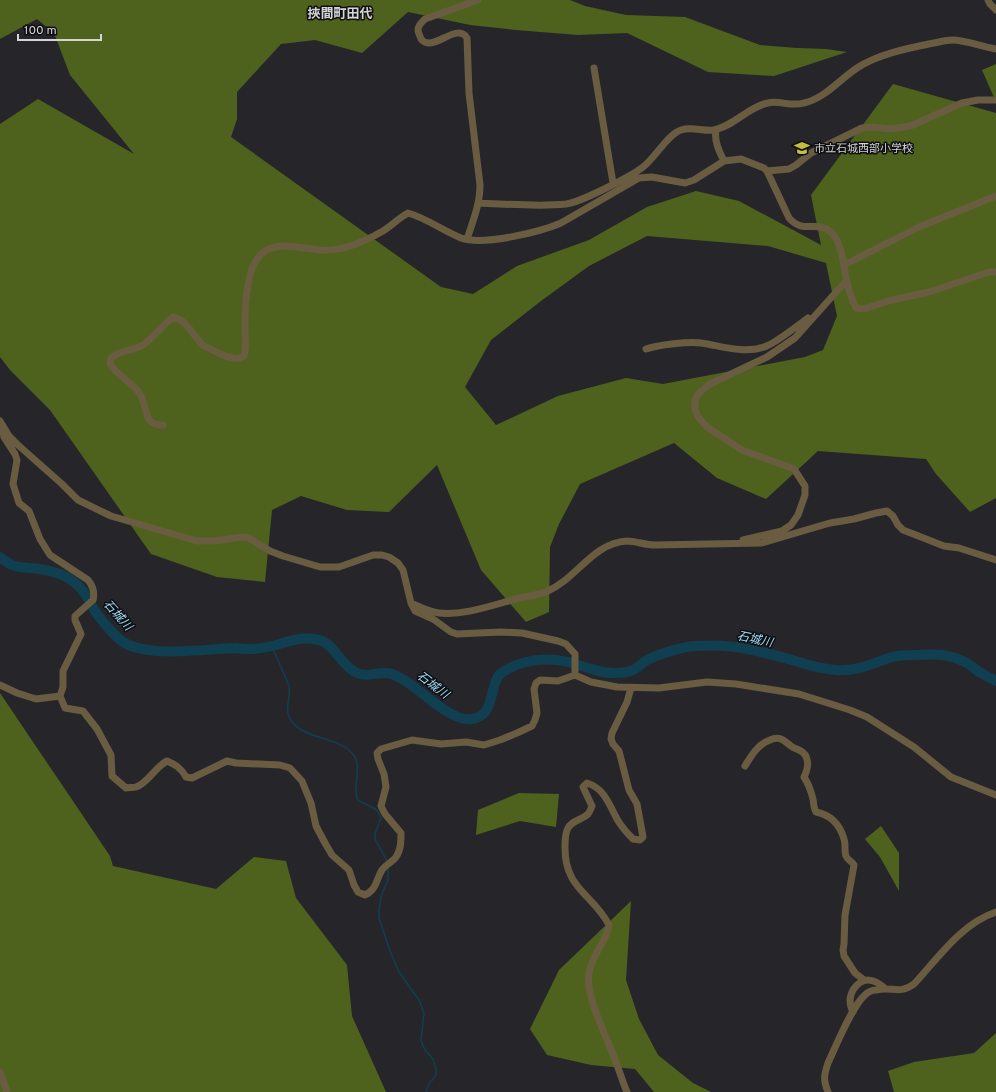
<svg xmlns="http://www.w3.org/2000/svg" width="996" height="1092" font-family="Overpass,'Noto Sans JP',sans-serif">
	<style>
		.forest { fill: #4e621d; fill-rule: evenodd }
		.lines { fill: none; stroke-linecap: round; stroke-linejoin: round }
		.stream { stroke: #103f51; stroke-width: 1.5 }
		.river { stroke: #103f51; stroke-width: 10 }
		.minor { stroke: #695c41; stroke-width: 7 }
		.labels { text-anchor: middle; stroke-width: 3; stroke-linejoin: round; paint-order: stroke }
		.poi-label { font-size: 11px; fill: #d5d5d8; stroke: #0f0f11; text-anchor: start }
		.water-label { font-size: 12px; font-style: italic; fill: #9fdffc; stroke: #0f0f11 }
		.quarter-label { font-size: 13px; font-weight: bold; fill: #d5d5d8; stroke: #0f0f11 }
	</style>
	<rect width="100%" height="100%" fill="#26262a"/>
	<!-- forest -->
	<path class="forest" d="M0,0H570L585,6L626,15L685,17L760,45L797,48L826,49L847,52L774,76L708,72L627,33L578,35L516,30L470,25L408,12L362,53L315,40L281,44L237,92V119L231,137L441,287L473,294L517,266L589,240L647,207L696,191L739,201L821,245L811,195L893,84L996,113V498L970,512L936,474L926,459L818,451L766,499L717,478L674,443L580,484L559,524L550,547L549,612L526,622L481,570L437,465L389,512L347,510L301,496L272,510L265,582L217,577L151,554L50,410L10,370L0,357V124L38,99L134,154L70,75L54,33L37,19L0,39ZM647,236L768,246L826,263L837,316L823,350L805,357L663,384L626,378L558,396L496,425L465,387L491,340L541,301L589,266Z
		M996,64V102L982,70Z
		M0,693L110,856L113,866L216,889L254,857L286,861L296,898L347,965L352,1016L386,1092H0Z
		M519,793L559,794L556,827L520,821L476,835L478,810Z
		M881,826L899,853V891L880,857L865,839Z
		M631,901L626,980L639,1019L658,1055L693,1083L711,1092H654L635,1069L591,1065L547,1055L530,1029L559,970Z
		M996,1033V1092H894L888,1071L914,1062L974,1053Z"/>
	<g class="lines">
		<!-- stream -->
		<path class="stream" d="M272,646L289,686C291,695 286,705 288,714C296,740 336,735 352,753C364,766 351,786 358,800L377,810L381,818L375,834V839L387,861
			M388,867V880L381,896L379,909V918L390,951L399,972L419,1000L424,1013L421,1041L425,1050L433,1059L436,1069V1075L429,1084L426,1092"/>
		<!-- river -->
		<path class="river" d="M0,557C4,560 7,563 12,565C19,568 24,567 30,568C43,569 57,571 68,578C89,591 87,602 100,618C107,626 114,636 123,642C148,658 205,649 235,648C247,650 260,649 272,646C286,642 300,637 314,639C335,641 338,663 355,672C367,679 380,670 392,674C416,682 448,723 472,719C495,716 489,688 499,675C505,669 518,664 526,662C541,658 560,659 575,664C589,668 602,674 616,673C621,673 629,672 633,670C638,668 642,663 647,660C659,654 681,647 695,646C705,646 715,645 725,646C746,647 778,656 799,662C811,666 823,669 836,670C856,672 871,664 889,658C897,655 906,655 914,655C935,654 948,653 967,663C972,666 976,670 981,673C986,676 991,678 996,681"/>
		<!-- minor -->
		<path class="minor" d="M988,0L990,4L996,10
			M594,68L613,183
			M716,130C714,141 719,151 724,161
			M767,171L789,169L796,165L811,153L862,128L872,127L891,129L904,127L913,125L962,103L978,100H996
			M478,203C507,204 538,207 566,204C581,202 630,177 643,167C655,158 668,134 681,130C692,126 704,132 714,130C734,126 748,107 768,103C779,100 791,107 804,103C825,98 839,80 857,68C878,54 909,48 934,43C940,42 946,40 952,40C967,40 981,47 996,49
			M467,239C473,221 480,204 480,185L469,93L467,38C457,21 432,54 421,39C420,36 418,32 418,30C418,25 422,22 425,19L478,0
			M844,265L919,227L996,196
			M646,349C658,345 689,341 701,343C722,346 743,354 764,347C775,344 798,325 808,318
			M0,421L9,436L18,445L62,484L78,500L111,516L197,541H215L234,538L244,537L249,538L270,551L283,556L320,567H339L373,555H382L389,557L398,563L403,570L411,603L415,611L433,619L451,632L457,634L501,632L522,633L558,641L566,644L575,654V675
			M163,425C140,425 150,406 138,391C129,381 118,376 110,364L111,358C121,350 133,351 143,345C154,337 162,326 173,317C188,320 193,337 204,346C215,350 233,364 244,356C247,347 245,336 245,326C245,308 246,289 251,272C262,236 292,247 320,250C327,251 337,249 344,248C358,244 371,238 383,231C392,225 399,218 408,213C426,218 444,231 461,238C483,246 540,232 561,223L639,178L652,177L685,183L694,180L724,161L741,159L764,168L767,171L789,218C803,234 815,221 828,230C843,239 843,267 847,282C849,291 852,300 856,308L864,309L888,301L929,292L989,272H996
			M743,540L782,531L791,525L798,515L805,495V486L794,469L742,450L707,427L699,418L695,410V400L700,392L710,384L767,357L795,338L846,281
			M411,603C420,607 430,612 439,613C465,616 495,604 520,598C528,596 538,595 546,592C577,579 592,543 627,541C635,541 646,545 654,545L762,543L830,523L854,519L876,513L887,511L893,516L898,525L903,530L944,546L959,548L996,560
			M575,675L591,682L617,687L659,688L707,682L736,684L799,694L850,710L867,717L914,747L951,777L996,795
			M0,685L17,693L36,699L60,696L63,687V671L81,634L75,620V616L93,600C95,592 93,586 88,580L50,555L40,539L29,511L19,503L13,484L17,460L15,454L4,437L2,427
			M60,696L65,708L83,711L97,729L111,755L112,776L126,788C129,787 133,788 136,787C148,783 155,767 167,761C176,765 181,768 186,777L192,778L227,761L236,763L280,765L290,768L302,781L306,791L311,803L316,826L325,843L332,855L349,870L354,885L358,892L365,895C377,890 376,879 382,870C386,864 394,861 396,857C401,850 401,841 401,833L385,814L381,806L386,787L384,774L378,759L377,753L381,749L412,740L441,744L466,742L484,745L500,740L517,733L532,726L535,720L537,713L534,689L536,683L540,680L558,681L575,675
			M745,766C751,756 758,744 770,740C780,735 784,741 791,746C793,748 797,749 799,750C810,755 809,767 804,777C808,783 811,791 813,799C814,804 813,807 816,812C831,815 840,825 844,839C846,844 844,851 846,856C847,860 852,861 854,865L845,915L844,944L843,950L844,956L855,973L864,980
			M853,1012C849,1003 849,998 853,990C863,975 875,979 886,989
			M0,1072L7,1092
			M627,1092C622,1081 619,1069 614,1057C606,1035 585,996 589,973C591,956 606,943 609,925C593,894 564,889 565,846C565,840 565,833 568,828C572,820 582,820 588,814C590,812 591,808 592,806L583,787L587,783C604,788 609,804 617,819C621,826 627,833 633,839L640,840L643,837L637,804L629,790L619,751L613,744L611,739L612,733L627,702L631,688
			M828,1092C823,1080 824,1075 828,1063C836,1046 852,1006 865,995C867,993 872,990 876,990C892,986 899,995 914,984C938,958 962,923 996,912"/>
	</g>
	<!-- icons -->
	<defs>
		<symbol id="school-bare" viewBox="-9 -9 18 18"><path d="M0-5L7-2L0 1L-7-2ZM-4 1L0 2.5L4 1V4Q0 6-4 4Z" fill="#c1be40" stroke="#0f0f11" stroke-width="2.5" paint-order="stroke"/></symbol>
	</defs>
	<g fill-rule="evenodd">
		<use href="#school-bare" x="791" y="137" width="22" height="22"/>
	</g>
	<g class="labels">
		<!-- poi labels -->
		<g class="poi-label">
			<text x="814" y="152">市立石城西部小学校</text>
		</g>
		<!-- water labels -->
		<g class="water-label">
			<text transform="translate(118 615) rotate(48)" y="4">石城川</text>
			<text transform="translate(755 639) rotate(12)" y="4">石城川</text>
			<text transform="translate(433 685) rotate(37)" y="4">石城川</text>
		</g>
		<!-- quarter labels -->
		<g class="quarter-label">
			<text x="340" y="18">挾間町田代</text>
		</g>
	</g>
	<!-- scale -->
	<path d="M18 34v6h83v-6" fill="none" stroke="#d5d5d8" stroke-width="2"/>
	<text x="24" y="34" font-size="12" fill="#d5d5d8" stroke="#0f0f11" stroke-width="3" paint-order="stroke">100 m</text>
</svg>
